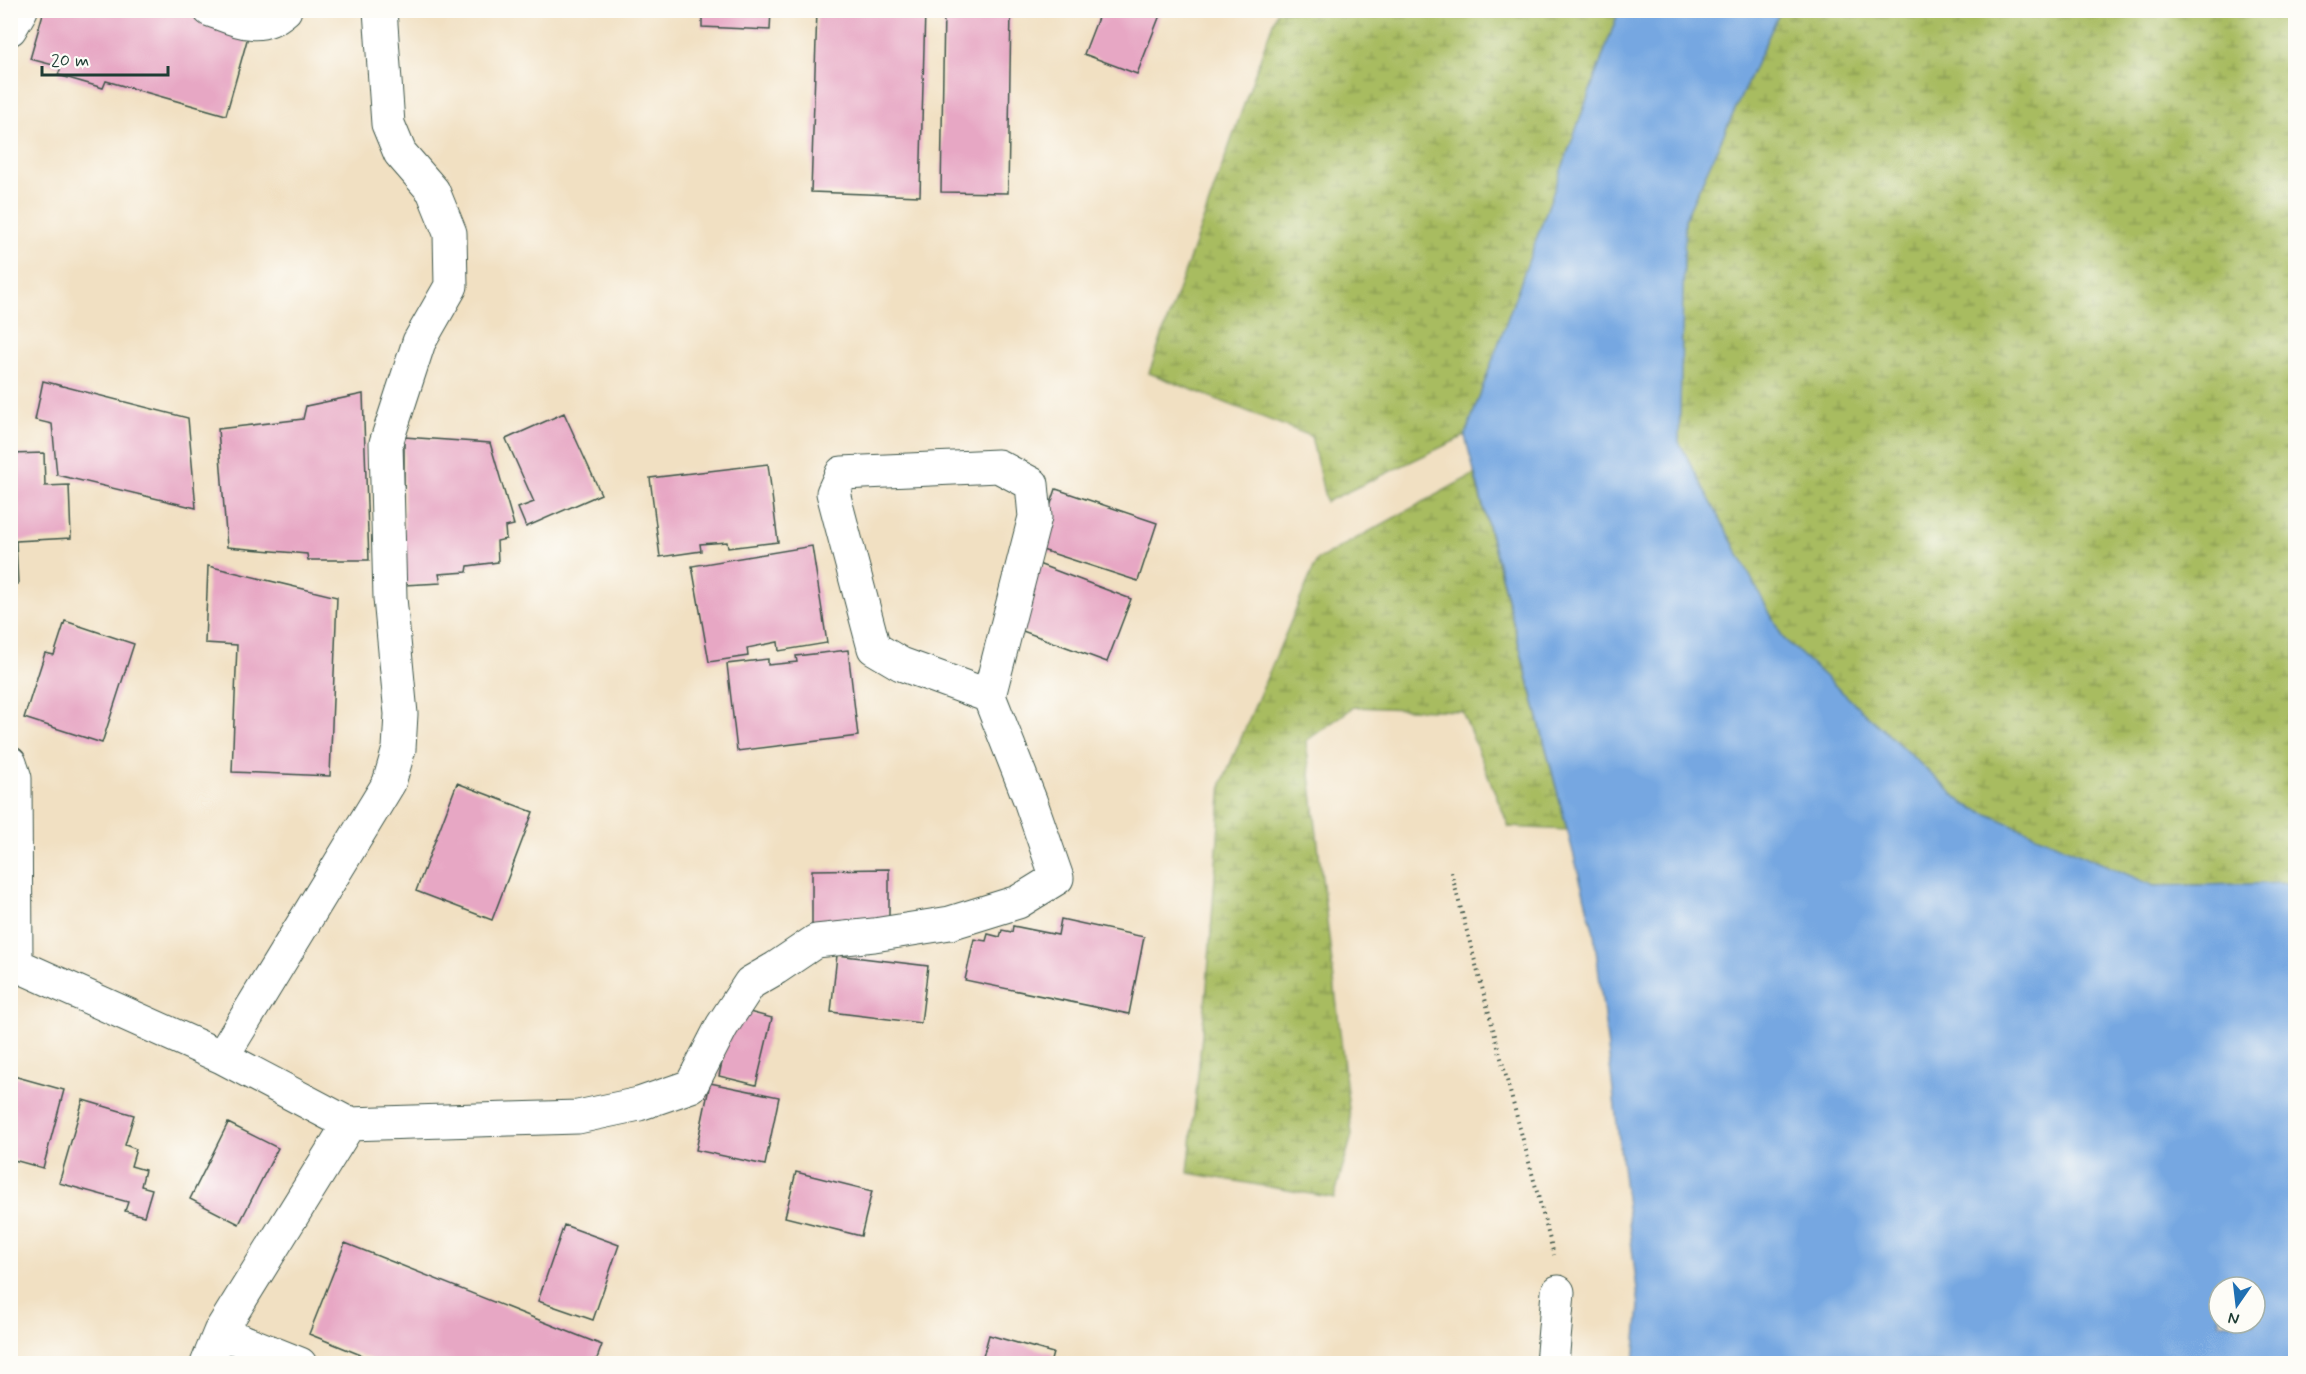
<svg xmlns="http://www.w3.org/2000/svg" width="2306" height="1374" font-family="Mynerve,sans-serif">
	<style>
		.wetland { fill: url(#wetland-marsh); stroke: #647c4a; stroke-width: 1.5 }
		.water { fill: #76a7e1; stroke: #4a728a; stroke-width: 1.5; fill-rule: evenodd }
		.building { fill: #e7a7c4 }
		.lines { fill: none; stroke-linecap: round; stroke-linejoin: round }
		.street-casing { stroke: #3e5549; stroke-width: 35 }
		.path { stroke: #3e5549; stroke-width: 4; stroke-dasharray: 1.5 4.5; stroke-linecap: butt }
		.street { stroke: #fff; stroke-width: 33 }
	</style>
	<defs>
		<pattern id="wetland-marsh" width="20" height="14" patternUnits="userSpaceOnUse" patternTransform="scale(1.5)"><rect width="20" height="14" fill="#a8bc61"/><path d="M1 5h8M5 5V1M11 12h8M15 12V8" fill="none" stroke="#889a51"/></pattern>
	</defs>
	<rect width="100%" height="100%" fill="#fdfcf7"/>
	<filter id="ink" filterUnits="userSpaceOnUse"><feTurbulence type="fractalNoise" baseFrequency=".0167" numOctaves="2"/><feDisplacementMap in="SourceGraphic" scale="12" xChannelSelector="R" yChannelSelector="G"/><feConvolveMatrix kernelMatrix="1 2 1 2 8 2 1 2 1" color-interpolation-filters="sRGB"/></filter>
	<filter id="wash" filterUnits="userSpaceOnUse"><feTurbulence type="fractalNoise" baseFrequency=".008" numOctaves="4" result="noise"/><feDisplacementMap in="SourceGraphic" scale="24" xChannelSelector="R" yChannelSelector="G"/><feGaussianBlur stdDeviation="1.35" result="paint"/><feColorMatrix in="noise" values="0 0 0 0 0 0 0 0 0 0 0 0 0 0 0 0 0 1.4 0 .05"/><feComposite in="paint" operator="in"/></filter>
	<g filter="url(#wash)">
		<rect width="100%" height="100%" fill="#f1e0c2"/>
		<!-- wetland -->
		<path class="wetland" d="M1277,11H1619L1465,436L1326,502L1311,436L1149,373Z
			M1780,11H2295V883L2154,886L1964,804L1783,638L1679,442L1685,219Z
			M1474,474L1567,830L1509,827L1462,711L1354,707L1306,741L1352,1135L1334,1198L1188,1173L1207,986L1222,783L1317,560Z"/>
		<!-- water -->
		<path class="water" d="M1619,11H1780L1685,219L1679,442L1783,638L1964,804L2154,886L2295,883V1363H1634L1639,1306L1594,933L1465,436ZM2219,1287H2255V1323H2219Z"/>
		<g id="blocks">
			<!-- building -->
			<path class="building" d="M44,10H171L249,33L226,115L106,81L103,88L58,75L61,67L30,59Z
				M702,10H771L770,30L702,27Z
				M817,10H925L920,196L811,192Z
				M944,10H1011L1008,193L941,192Z
				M1101,10H1162L1137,74L1084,54Z
				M43,381L188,418L196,508L57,475L52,424L35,420Z
				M363,394L369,560H308L307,554L227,547L218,429L303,419L306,406Z
				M564,413L601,494L526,527L518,508L534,502L506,439Z
				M404,437L490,443L514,525L505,527L506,539L497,541L498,562L468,566L467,572L439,574L441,583L404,585Z
				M44,453L45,486L69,485L71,538L16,541L18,584L10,585V454Z
				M768,464L778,542L728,548L727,542L700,544L701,551L660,557L650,478Z
				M1056,489L1157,523L1138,581L1036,548Z
				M812,546L827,643L779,651L778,642L747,648L748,656L709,662L692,566Z
				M1033,562L1131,599L1107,662L1009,626Z
				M208,566L337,597L330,776L232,772L237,645L205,643Z
				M65,621L134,644L102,743L24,718L45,653L54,655Z
				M848,650L858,736L737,751L727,664L768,659V665L797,662L796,656Z
				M457,783L533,812L492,920L416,891Z
				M889,869V931H812V870Z
				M1061,919L1144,937L1129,1014L965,980L974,939L986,941L988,934L1000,937L1002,930L1012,932L1013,926L1058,935Z
				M837,955L928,966L921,1023L831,1012Z
				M734,1008L772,1018L756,1085L719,1076Z
				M10,1075L64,1090L43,1168L10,1159Z
				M710,1083L779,1097L765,1165L696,1150Z
				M83,1100L134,1115L125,1145L136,1149L131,1166L145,1170L141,1186L152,1189L144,1216L125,1211L128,1202L59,1183Z
				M228,1123L278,1148L239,1224L190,1199Z
				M796,1172L872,1191L861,1236L785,1217Z
				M564,1225L619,1245L593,1320L538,1301Z
				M345,1243L602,1345L595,1364H383L309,1334Z
				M989,1335L1053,1353L1050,1364H981Z"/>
		</g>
	</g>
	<g filter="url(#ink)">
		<use href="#blocks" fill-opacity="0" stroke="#3e5549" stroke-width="1.5"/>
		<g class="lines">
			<defs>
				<path id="street" d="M210,10C239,20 259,33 285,10
					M10,29L21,10
					M10,763L15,778L16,963
					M10,962L222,1057L349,1124L578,1117L639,1104L691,1086L722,1026L750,983L776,968L816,941L874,935L950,923L1018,902L1057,878L1030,800L989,696L901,664L874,648L833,493L842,473L998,466L1032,484L1035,517L989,696
					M222,1057L389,783L399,749L401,714L390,598L386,443L419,342L451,286L450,233L433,191L400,153L388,124L380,10
					M220,1332L300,1364
					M207,1364L220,1332L349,1124
					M1552,1364L1558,1292"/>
			</defs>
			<!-- street casing -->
			<use href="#street" class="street-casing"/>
			<!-- path -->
			<path class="path" d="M1451,872L1554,1255"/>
			<!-- street -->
			<use href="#street" class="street"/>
		</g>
	</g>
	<!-- margin -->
	<rect width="2306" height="1374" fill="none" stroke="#fdfcf7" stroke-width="36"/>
	<!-- north arrow -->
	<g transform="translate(2237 1305) rotate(194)"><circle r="28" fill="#fdfcf7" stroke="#a4b0a9" stroke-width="1.5"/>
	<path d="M0-4.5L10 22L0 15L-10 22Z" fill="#1f6fb2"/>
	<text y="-9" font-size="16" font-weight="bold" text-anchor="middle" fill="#1f3d34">N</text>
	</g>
	<!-- scale -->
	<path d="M42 66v9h126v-9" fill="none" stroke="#1f3d34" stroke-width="3"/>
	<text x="51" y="66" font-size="18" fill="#1f3d34" stroke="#fdfcf7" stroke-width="4.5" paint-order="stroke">20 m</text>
</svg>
